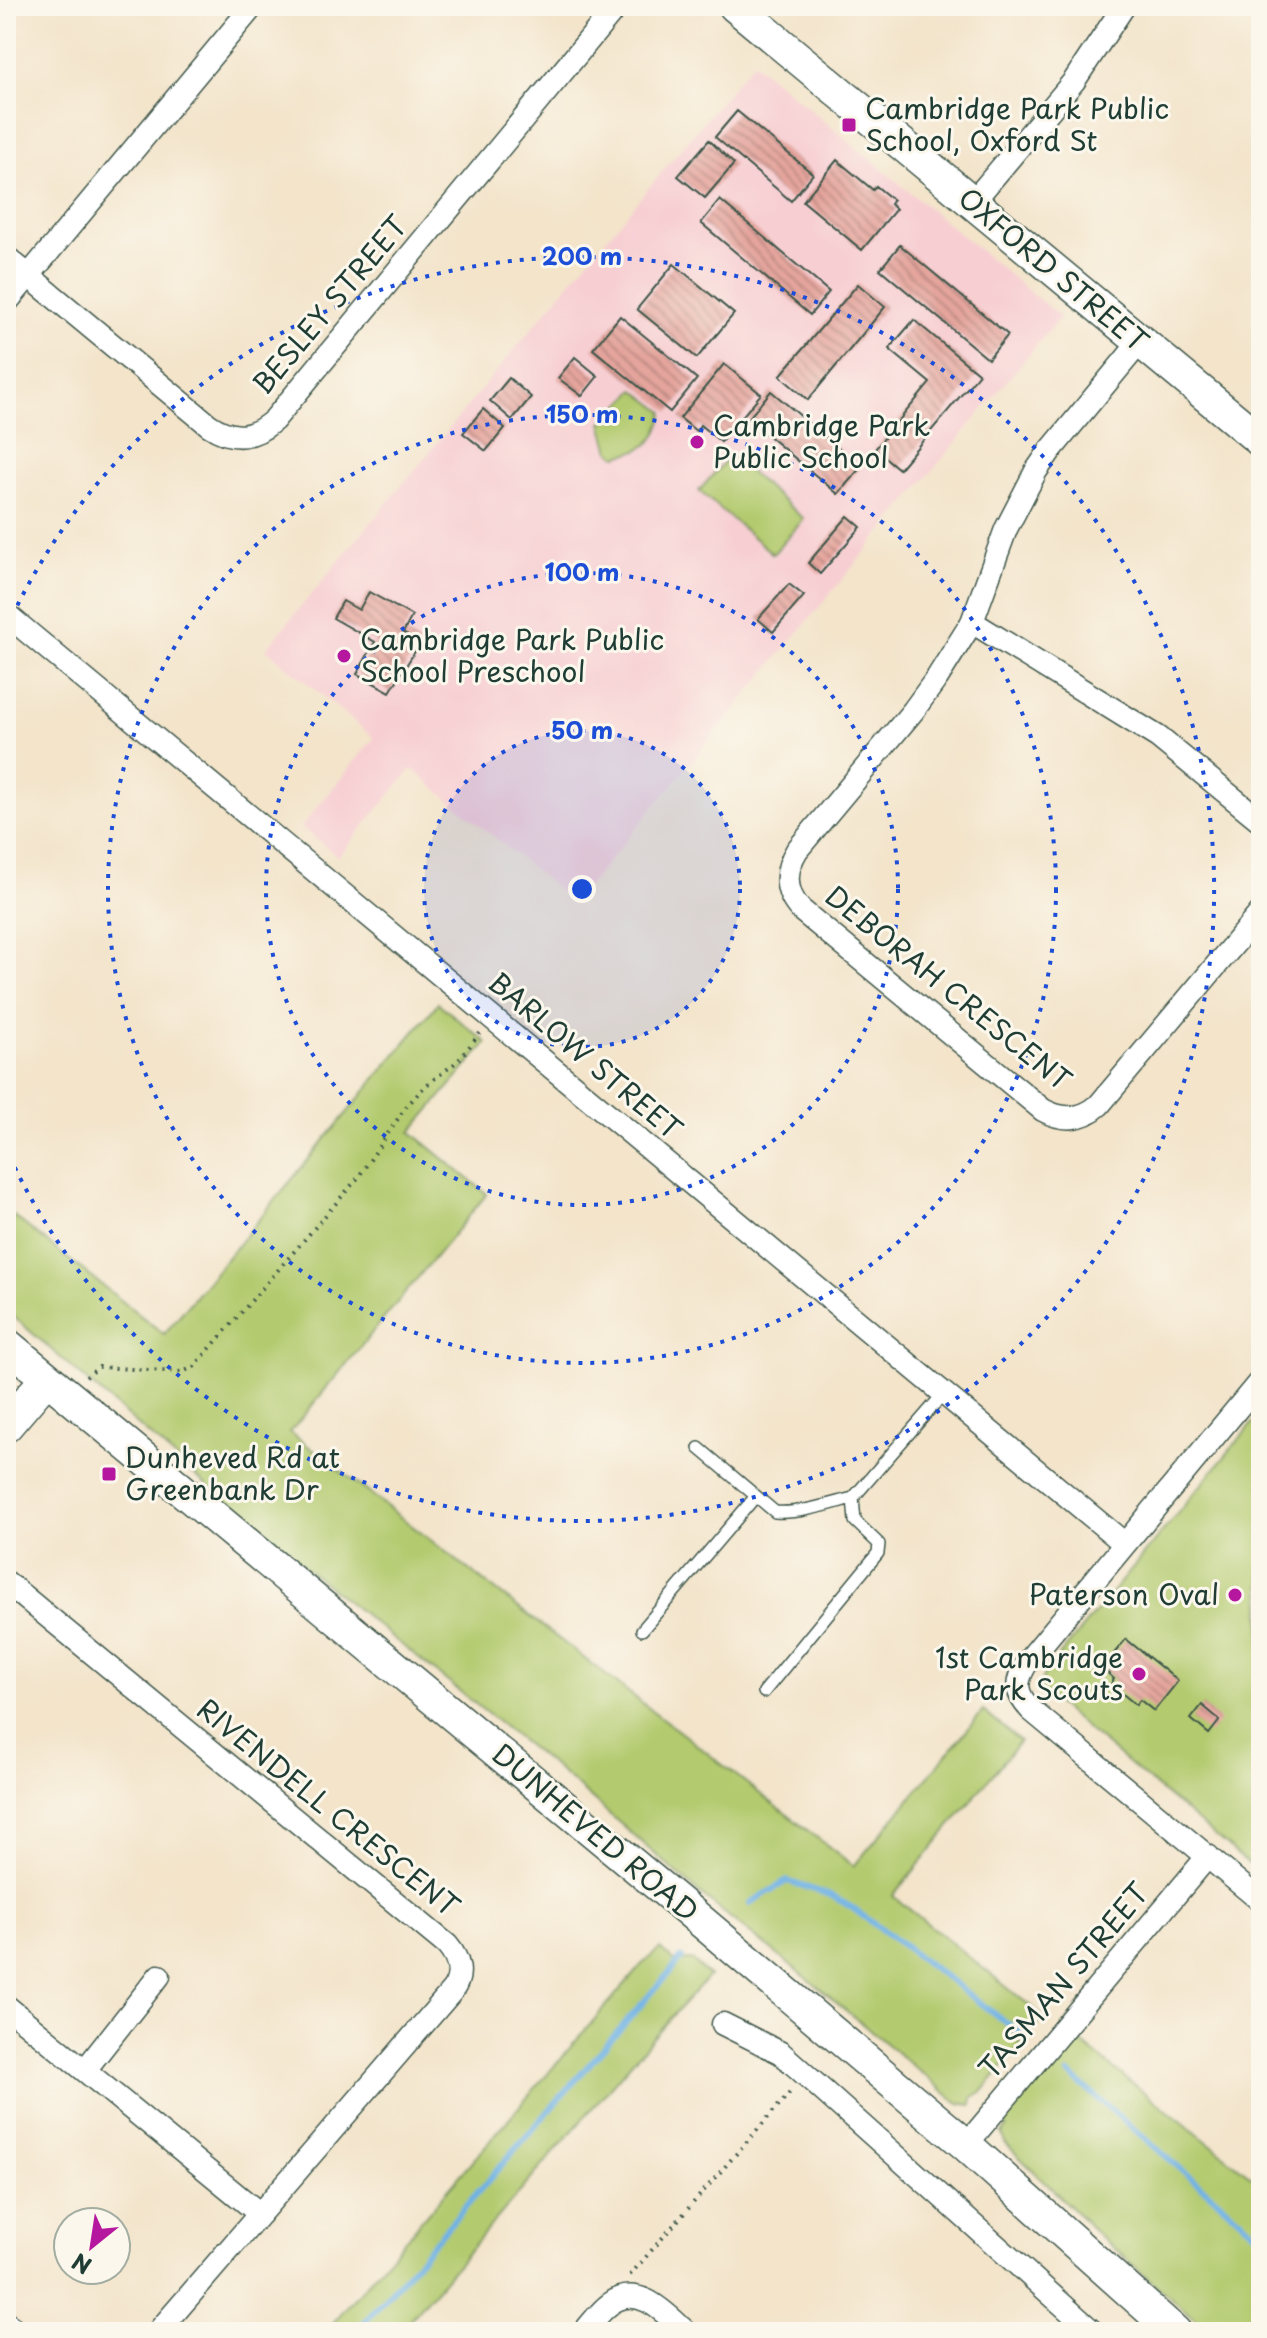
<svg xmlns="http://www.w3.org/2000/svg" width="1267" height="2338" font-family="'Playpen Sans',sans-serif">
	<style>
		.built { fill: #f7cfd3 }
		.green { fill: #b3ca6e; stroke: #698451; stroke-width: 2 }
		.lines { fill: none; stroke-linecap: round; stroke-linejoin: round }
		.stream { stroke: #70b2e5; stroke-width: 6 }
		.building { fill: url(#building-back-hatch) }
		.lane-casing { stroke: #3f564a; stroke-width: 14 }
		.street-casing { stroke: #3f564a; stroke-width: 25 }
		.secondary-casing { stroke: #3f564a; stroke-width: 35 }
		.path { stroke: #3f564a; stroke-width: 4; stroke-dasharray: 2 6; stroke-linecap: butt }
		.lane { stroke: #fff; stroke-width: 11 }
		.street { stroke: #fff; stroke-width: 22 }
		.secondary { stroke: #fff; stroke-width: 32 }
		.ring { fill: none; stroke: #1d4ed8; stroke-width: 4; stroke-dasharray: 4 8 }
		.poi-dot { fill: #b5179e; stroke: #fbf7ec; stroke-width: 3 }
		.labels { text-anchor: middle; stroke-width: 6; stroke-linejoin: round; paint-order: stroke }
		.poi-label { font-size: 28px; fill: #1f3d34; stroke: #fbf7ec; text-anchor: start }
		.street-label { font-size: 28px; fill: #1f3d34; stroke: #fbf7ec }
		.centre { fill: #1d4ed8; stroke: #fbf7ec; stroke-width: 4 }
		.ring-label { font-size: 24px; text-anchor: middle; font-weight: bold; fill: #1d4ed8; stroke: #fbf7ec; stroke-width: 6; stroke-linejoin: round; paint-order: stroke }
	</style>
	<defs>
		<pattern id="building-back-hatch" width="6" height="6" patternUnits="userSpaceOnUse" patternTransform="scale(2)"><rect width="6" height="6" fill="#e5a59d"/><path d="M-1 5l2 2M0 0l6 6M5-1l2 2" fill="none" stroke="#b98881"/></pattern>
	</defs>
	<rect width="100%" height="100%" fill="#fbf7ec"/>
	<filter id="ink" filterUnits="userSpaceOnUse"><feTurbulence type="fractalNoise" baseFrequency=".0125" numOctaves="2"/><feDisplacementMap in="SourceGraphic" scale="16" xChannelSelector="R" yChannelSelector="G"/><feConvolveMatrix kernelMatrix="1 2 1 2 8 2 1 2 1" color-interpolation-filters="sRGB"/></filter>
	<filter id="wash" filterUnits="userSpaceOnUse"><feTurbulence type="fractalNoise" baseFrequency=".006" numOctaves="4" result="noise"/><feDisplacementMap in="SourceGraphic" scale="32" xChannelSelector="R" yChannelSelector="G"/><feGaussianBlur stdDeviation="1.8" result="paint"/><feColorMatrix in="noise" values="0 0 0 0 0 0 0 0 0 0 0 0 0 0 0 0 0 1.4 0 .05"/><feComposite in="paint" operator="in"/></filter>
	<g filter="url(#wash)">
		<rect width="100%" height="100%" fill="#f3e4ca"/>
		<!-- built -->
		<path class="built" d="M753,62L1060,317L574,903L412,769L338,857L301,827L374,738L266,649Z"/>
		<!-- green -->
		<path class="green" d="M635,390L664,412C658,442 646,450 617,456L610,451L602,423Z
			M730,455L804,519L773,554L699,491Z
			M438,1003L487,1043L411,1132L487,1194L290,1432L854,1866L983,1711L1020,1741L893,1896L1044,2017L1032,2032L1019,2023L1011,2034L1022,2044L983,2091L973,2097L972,2105L959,2103L953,2099L797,1970L704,1897L568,1778L252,1525L6,1310V1210L164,1334Z
			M1261,1413V1874L1043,1692L1039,1686L1044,1674Z
			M660,1949L674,1961L692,1960L709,1976L663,2026L399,2332H325L644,1962Z
			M1074,2037L1261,2184V2332H1210L1102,2238L1005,2143L1002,2133L1007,2127L1004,2122Z"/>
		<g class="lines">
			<!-- stream -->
			<path class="stream" d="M750,1903L787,1881L830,1895L851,1907L1023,2035
				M1069,2074L1261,2237
				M356,2332L682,1958"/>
		</g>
		<g id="blocks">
			<!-- building -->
			<path class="building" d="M737,111L813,174L791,201L715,137Z
				M709,140L734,164L705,198L678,176Z
				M837,160L873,190L876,186L893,200L890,204L896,209L862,250L803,201Z
				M720,200L829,292L810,315L701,223Z
				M900,245L1008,335L988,359L880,269Z
				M674,264L734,314L697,358L637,309Z
				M858,284L885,307L808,400L780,376Z
				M620,316L697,379L670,412L593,349Z
				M914,320L979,374L899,469L875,449L930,383L889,349Z
				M575,357L598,376L582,396L558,378Z
				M724,364L761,394L721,442L700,425L696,431L680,418Z
				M509,378L531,397L512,420L490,401Z
				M771,391L861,467L838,494L748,419Z
				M483,409L505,428L486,451L463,433Z
				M848,516L861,527L820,574L808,563Z
				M789,584L804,596L773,632L758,619Z
				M369,592L412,616L403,633L420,643L390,692L357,674L375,642L333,618L343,601L359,610Z
				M1126,1639L1178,1681L1154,1711L1140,1700L1136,1705L1111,1684L1114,1679L1102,1668Z
				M1202,1705L1220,1720L1209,1734L1191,1719Z"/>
		</g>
	</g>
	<g filter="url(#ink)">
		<use href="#blocks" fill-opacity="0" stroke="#3f564a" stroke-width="2"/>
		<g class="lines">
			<defs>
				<path id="lane" d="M699,1448L775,1512C800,1514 829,1504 853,1498L944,1393
					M642,1630L756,1496
					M764,1692L878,1553L879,1544L855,1521L853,1498"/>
				<path id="street" d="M972,203L1074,81L1124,6
					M6,257L209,425C233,441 253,439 274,420L617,6
					M6,303L253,6
					M1140,342L1050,451L1036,471L1006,529L972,622L937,678L913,711L797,850C784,871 784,892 801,910L1043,1110C1063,1121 1082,1120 1099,1105L1261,912
					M6,614L1125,1544
					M972,622L1158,737L1261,821
					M1261,1380L1028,1661C1015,1681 1014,1692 1031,1710L1261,1901
					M6,1582L447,1945C459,1959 464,1975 452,1991L158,2332
					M6,2006L260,2214
					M723,2024L781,2053L1093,2332
					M85,2070L159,1976
					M966,2145L1208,1856
					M6,2323L18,2332
					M584,2332C592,2323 600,2311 610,2304C638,2282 666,2314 686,2332"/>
				<path id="secondary" d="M735,6L1261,441
					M6,1344L688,1910L966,2145L1175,2332
					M6,1426L47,1378"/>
			</defs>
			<!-- lane casing -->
			<use href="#lane" class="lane-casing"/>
			<!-- street casing -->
			<use href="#street" class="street-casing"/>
			<!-- secondary casing -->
			<use href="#secondary" class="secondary-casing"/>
			<!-- path -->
			<path class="path" d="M86,1377L99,1367L182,1372L194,1367L357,1179L406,1107L425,1086L458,1061L480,1033
				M630,2275L793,2089"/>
			<!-- lane -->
			<use href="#lane" class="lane"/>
			<!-- street -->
			<use href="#street" class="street"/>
			<!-- secondary -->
			<use href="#secondary" class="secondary"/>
		</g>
	</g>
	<!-- distance rings -->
	<circle cx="582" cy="889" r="158" fill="#1d4ed8" fill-opacity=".12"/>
	<g class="ring">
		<circle cx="582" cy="889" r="158"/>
		<circle cx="582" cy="889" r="316"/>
		<circle cx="582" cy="889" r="474"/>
		<path d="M7 627A632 632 0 1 1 7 1151"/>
	</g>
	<!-- markers -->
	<g class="poi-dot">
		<rect x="841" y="117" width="16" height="16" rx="4"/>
		<circle cx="697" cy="442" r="8"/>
		<circle cx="344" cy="656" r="8"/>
		<rect x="101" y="1466" width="16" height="16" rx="4"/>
		<circle cx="1235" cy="1595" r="8"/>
		<circle cx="1139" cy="1674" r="8"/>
	</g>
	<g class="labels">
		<!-- poi labels -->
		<g class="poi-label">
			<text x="865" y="119">Cambridge Park Public<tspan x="865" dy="32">School, Oxford St</tspan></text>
			<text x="713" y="436">Cambridge Park<tspan x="713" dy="32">Public School</tspan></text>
			<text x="360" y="650">Cambridge Park Public<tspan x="360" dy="32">School Preschool</tspan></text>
			<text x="125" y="1468">Dunheved Rd at<tspan x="125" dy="32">Greenbank Dr</tspan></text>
			<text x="1219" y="1605" text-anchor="end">Paterson Oval</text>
			<text x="1123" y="1668" text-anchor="end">1st Cambridge<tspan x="1123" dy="32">Park Scouts</tspan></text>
		</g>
		<!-- street labels -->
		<g class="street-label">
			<text transform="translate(1053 270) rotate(40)" y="10">OXFORD STREET</text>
			<text transform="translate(330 305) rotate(-50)" y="10">BESLEY STREET</text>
			<text transform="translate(948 988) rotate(39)" y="10">DEBORAH CRESCENT</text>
			<text transform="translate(585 1056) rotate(40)" y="10">BARLOW STREET</text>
			<text transform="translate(328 1808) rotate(39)" y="10">RIVENDELL CRESCENT</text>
			<text transform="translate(595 1833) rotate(40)" y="10">DUNHEVED ROAD</text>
			<text transform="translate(1064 1981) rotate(-50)" y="10">TASMAN STREET</text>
		</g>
	</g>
	<circle cx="582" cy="889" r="12" class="centre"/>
	<g class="ring-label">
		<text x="582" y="265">200 m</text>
		<text x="582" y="423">150 m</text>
		<text x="582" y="581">100 m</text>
		<text x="582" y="739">50 m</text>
	</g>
	<!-- margin -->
	<rect width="1267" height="2338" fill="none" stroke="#fbf7ec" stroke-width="32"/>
	<!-- north arrow -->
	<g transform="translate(92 2246) rotate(210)"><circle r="38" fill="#fbf7ec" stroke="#a3ada2" stroke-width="2"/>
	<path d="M0-6L14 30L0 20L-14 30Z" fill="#b5179e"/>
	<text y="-12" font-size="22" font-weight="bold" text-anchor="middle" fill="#1f3d34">N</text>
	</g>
</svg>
